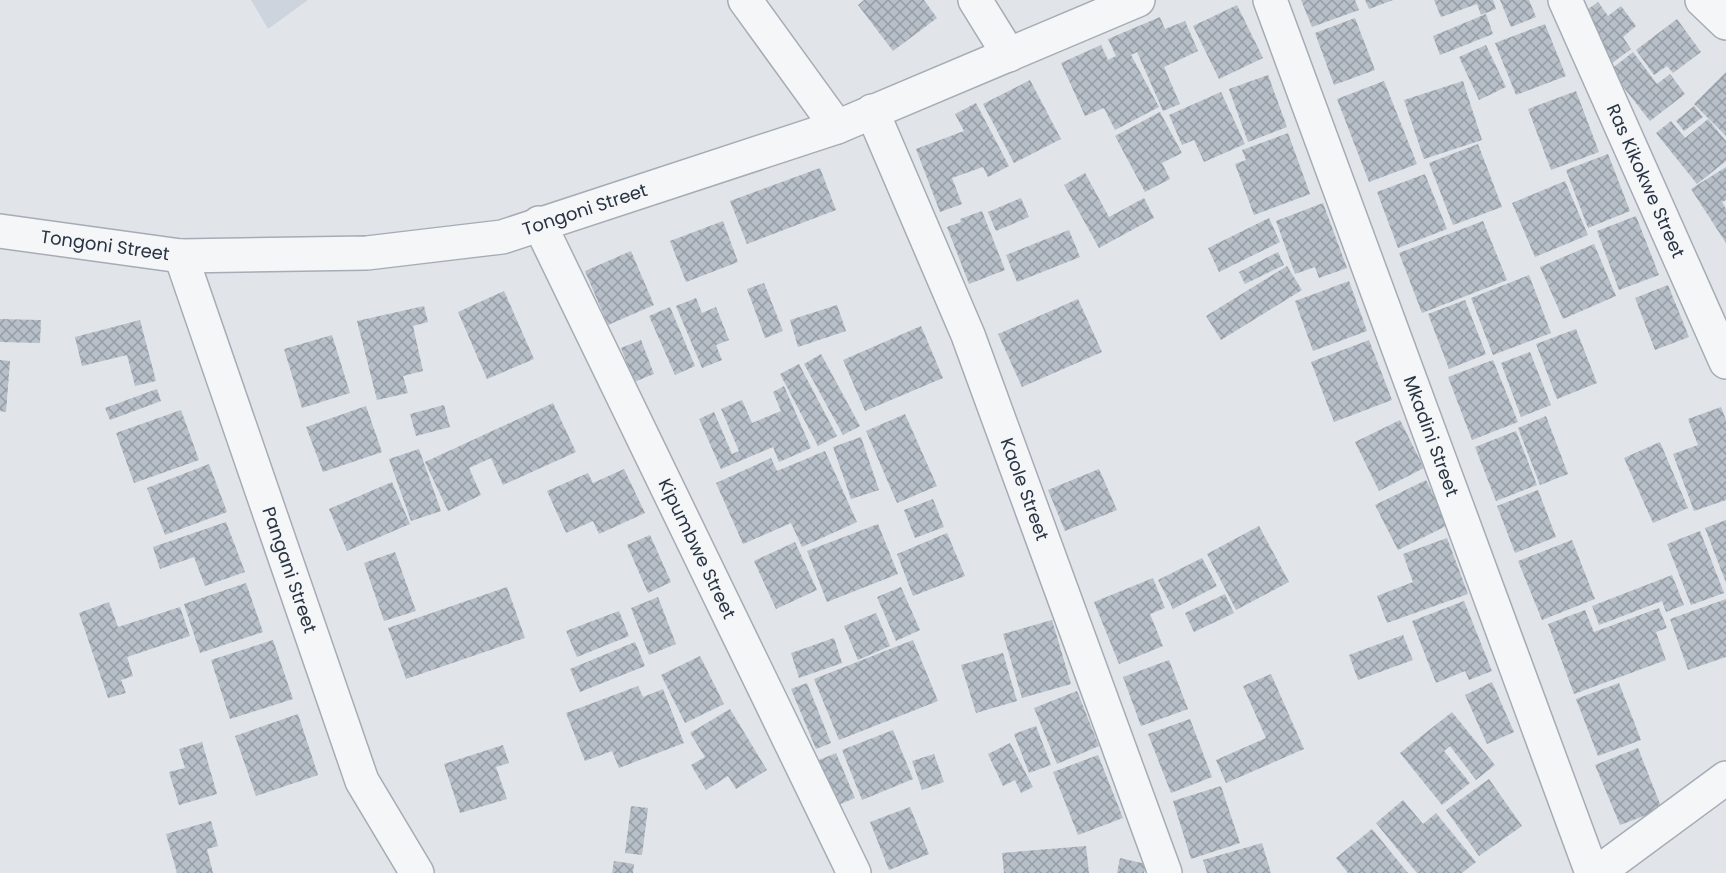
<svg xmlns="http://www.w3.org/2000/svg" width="1726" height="873" font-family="Poppins,sans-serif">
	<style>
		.built { fill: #ced4dd }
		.building { fill: url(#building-cross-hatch) }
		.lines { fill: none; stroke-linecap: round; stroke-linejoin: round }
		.minor-casing { stroke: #a6acb5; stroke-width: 36 }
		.minor { stroke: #f4f6f8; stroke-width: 33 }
		.labels { text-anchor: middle; stroke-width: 4.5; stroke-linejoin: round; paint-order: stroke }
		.street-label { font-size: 18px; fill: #283443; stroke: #f0f4f8 }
	</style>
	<defs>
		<pattern id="building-cross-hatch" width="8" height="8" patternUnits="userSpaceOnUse" patternTransform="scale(1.5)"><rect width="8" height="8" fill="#b7bfc8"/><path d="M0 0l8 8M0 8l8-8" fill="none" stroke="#959ca4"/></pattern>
	</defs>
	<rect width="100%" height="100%" fill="#e1e5ea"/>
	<!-- built -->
	<path class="built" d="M251,0H308L268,29Z"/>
	<!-- building -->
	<path class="building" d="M864,0H924L937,18L893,51L858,5Z
		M1301,0H1355L1359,10L1312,27Z
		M1365,0H1393L1369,9Z
		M1434,0H1493L1496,9L1481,15L1477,4L1441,17Z
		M1500,0H1529L1536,17L1511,27Z
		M1598,2L1608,16L1621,6L1636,26L1623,37L1631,49L1611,64L1577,17Z
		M1237,5L1263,58L1219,79L1193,26Z
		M1486,14L1493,34L1440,55L1433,36Z
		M1160,17L1165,29L1185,21L1198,51L1164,67L1180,104L1163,111L1137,52L1131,55L1159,107L1115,130L1104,108L1085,116L1061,63L1101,45L1108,60L1116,56L1108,39Z
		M1355,18L1375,70L1334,85L1315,33Z
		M1677,19L1701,52L1673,73L1667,66L1654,75L1636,50Z
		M1545,24L1566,76L1516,95L1495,43Z
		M1486,45L1506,87L1479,100L1459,57Z
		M1633,52L1657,84L1670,74L1685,94L1650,121L1610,70Z
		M1726,72V136L1694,104Z
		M1268,75L1287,127L1248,142L1229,89Z
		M1030,80L1061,139L1014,163L983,104Z
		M1384,81L1417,164L1369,182L1337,99Z
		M1463,81L1482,140L1424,159L1404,100Z
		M1576,91L1599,152L1551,170L1528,109Z
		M1221,92L1245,144L1204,162L1194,140L1182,145L1169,115Z
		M976,103L1009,166L988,177L983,167L952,178L962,204L940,212L916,149L964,131L955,114Z
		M1694,106L1703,117L1684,131L1676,121Z
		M1160,112L1182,153L1162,163L1170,179L1145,192L1115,136Z
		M1708,119L1726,141V161L1697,184L1656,133L1671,121L1685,138Z
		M1288,133L1310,194L1254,215L1235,164L1246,160L1242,150Z
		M1478,144L1502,207L1453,225L1429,163Z
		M1608,154L1630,211L1588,228L1566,170Z
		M1726,167V200L1722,202L1726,209V243L1691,189Z
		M820,168L836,210L747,244L730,201Z
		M1085,173L1109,217L1144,198L1154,218L1099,248L1064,185Z
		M1425,174L1447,229L1398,248L1377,192Z
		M1565,181L1588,235L1535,257L1512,203Z
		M1021,198L1029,217L996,231L988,212Z
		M1323,203L1347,268L1319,278L1315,267L1295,274L1276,221Z
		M982,211L1005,270L969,284L947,227L961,222L960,219Z
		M1636,216L1659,275L1619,290L1597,231Z
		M1269,218L1280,242L1219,272L1208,248Z
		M723,221L738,262L686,282L670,241Z
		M1483,221L1507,280L1422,313L1399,253Z
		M1069,230L1080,257L1017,282L1006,255Z
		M1594,244L1616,296L1563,319L1540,267Z
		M631,251L654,305L608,325L585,271Z
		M1278,252L1284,265L1245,284L1239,272Z
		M1287,266L1302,290L1221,340L1206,316Z
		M1529,275L1551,333L1493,355L1471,298Z
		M1349,281L1367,331L1313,351L1295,301Z
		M764,283L783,331L765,338L747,289Z
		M1668,285L1689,337L1655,350L1635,298Z
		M504,291L534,359L487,379L458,312Z
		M696,298L702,313L716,307L729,340L716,345L722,360L702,368L676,306Z
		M1078,299L1102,352L1022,387L998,334Z
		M1465,300L1486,354L1449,369L1428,314Z
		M837,305L846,331L798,347L790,320Z
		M424,306L428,322L413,326L423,371L403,376L408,393L377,400L357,321Z
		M670,307L695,366L675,375L649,316Z
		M0,319L41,320L40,343L0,342Z
		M140,320L156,381L135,386L127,355L82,366L75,337Z
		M921,326L943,378L865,411L843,360Z
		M1576,329L1597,383L1557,399L1536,344Z
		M332,335L350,393L302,408L284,349Z
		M641,340L654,374L634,382L621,348Z
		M1369,340L1392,400L1334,422L1311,362Z
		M1530,352L1551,405L1521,417L1501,363Z
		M821,354L860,426L843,435L804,364Z
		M0,360L10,361L6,412L0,411Z
		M1493,360L1518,422L1472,440L1448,377Z
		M799,364L837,436L818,446L780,374Z
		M784,386L811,448L779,462L773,447L721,469L699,419L714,412L732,454L739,451L721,409L742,400L752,423L781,411L773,392Z
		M157,389L161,401L110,420L105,408Z
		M553,403L576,452L503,485L491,458L469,468L481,495L448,511L425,462Z
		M444,405L450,427L416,436L410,414Z
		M366,406L382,452L323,472L306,427Z
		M1721,407L1726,420V500L1694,511L1673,454L1698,445L1688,419Z
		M181,410L199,460L134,483L116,433Z
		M905,414L937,486L897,503L866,431Z
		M1546,416L1568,474L1540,485L1518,428Z
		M1400,420L1424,468L1379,491L1355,442Z
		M1516,431L1537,485L1496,501L1475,447Z
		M861,437L879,490L851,499L833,447Z
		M1660,442L1688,508L1653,523L1624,458Z
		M419,449L441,511L411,521L389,459Z
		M825,451L857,522L802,547L791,523L743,544L716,483L771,458L777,471Z
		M209,464L227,512L165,535L147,488Z
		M624,469L645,513L599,534L593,521L566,533L547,491L588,473L593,483Z
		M1099,469L1117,510L1065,531L1048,490Z
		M1426,480L1448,525L1398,550L1375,505Z
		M392,482L410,524L347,551L329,509Z
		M1538,490L1556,537L1515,553L1497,506Z
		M933,499L944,527L915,538L904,510Z
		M1726,520V583L1705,528Z
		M226,522L245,572L205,586L194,557L160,569L153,547Z
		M878,524L898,574L827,602L807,551Z
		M1259,526L1289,582L1236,610L1207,554Z
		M1700,531L1724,593L1691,605L1667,544Z
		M947,533L965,576L913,596L897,554Z
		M650,535L671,582L648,593L627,545Z
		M1447,538L1468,594L1387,623L1377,596L1413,582L1403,554Z
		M1572,540L1595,599L1542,620L1518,561Z
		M795,542L817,590L776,609L754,561Z
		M395,552L416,611L384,621L364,563Z
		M1202,558L1217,586L1173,609L1158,580Z
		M1672,575L1684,605L1666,612L1662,601L1599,625L1592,606Z
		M1153,578L1165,608L1150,614L1163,646L1119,664L1094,602Z
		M246,583L263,632L200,653L184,604Z
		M507,587L525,638L406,679L388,628Z
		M901,587L920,630L896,641L877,597Z
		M1225,594L1234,613L1194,632L1185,613Z
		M658,597L676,644L649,655L631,608Z
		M1726,599V657L1688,670L1670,619Z
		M1464,601L1492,671L1469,680L1465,671L1436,683L1412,621Z
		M109,602L118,627L180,607L190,636L127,657L133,676L121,680L126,693L108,698L79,613Z
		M1659,608L1667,628L1656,632L1666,660L1574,694L1548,624L1585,610L1594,632Z
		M619,611L629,636L577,657L566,631Z
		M876,613L890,646L858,660L844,626Z
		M1052,620L1071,684L1022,698L1003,634Z
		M1403,635L1413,660L1358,680L1349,655Z
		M834,638L842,663L799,678L791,653Z
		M273,640L293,699L230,719L211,660Z
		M913,640L938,701L839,740L814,679Z
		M635,642L645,666L580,692L570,669Z
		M1003,653L1017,701L976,713L961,665Z
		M700,656L724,704L685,723L661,675Z
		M1169,660L1188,709L1141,726L1123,677Z
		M1271,674L1304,749L1226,783L1216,760L1266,738L1243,686Z
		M1492,682L1514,732L1487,744L1465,695Z
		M807,683L831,743L816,749L791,689Z
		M1619,683L1641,740L1598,756L1576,699Z
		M638,686L643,697L663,689L684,743L619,768L612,751L585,761L566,713Z
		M1077,691L1099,746L1057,764L1034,708Z
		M730,709L767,770L736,789L728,776L706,790L691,765L705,757L690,733Z
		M1452,712L1495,765L1476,780L1450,746L1444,751L1470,783L1442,805L1400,753Z
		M298,714L318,775L256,796L235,736Z
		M1190,719L1212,777L1171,793L1148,734Z
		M1036,726L1051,765L1029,773L1014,734Z
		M893,730L913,779L862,800L842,750Z
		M202,742L217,794L179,805L169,772L185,768L179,749Z
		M1010,743L1033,787L1021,793L1015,780L1003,786L988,754Z
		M503,745L509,763L496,767L507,799L460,813L444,764Z
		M1638,748L1662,809L1620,825L1595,765Z
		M836,753L855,798L838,805L819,760Z
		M934,754L944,782L922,790L912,761Z
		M1098,755L1123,818L1078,835L1053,772Z
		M1489,779L1522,826L1479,856L1446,810Z
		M1221,786L1240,843L1191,859L1173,801Z
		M1403,800L1423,824L1436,813L1476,862L1462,873H1417L1376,823Z
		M631,806L648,808L642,855L625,853Z
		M910,807L929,854L889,870L870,822Z
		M211,821L218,846L207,849L213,873H177L166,834Z
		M1372,829L1408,873H1348L1336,858Z
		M1262,843L1271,873H1207L1203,860Z
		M1086,846L1089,873H1004L1002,853Z
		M1120,858L1146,864L1144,873H1117Z
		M614,861L634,864L633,873H612Z"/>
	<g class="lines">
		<defs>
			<g id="minor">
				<path d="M745,0L837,127"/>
				<path d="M975,0L1009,55"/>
				<path id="s1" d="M1270,0L1592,873"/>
				<path id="s2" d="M1565,0L1726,362"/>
				<path d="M1702,0L1726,23"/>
				<path id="s3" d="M872,111L968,335L1165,873"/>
				<path id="s4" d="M539,223L854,873"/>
				<path id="s5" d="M0,231L181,256L367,253L502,237L837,127L1138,0"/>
				<path id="s6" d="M181,256L362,781L417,873"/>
				<path d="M1597,873L1726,778"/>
			</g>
		</defs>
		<!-- minor casing -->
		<use href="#minor" class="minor-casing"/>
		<!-- minor -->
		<use href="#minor" class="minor"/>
	</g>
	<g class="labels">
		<!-- street labels -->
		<g class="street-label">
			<text dy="6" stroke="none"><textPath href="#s2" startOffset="198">Ras Kikokwe Street</textPath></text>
			<text dy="6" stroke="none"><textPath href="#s5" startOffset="592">Tongoni Street</textPath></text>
			<text dy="6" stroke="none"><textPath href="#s5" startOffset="106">Tongoni Street</textPath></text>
			<text dy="6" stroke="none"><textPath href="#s1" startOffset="465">Mkadini Street</textPath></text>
			<text dy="6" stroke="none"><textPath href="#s3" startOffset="408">Kaole Street</textPath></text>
			<text dy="6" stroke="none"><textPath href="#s4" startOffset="362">Kipumbwe Street</textPath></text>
			<text dy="6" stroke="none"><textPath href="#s6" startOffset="332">Pangani Street</textPath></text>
		</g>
	</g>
</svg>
